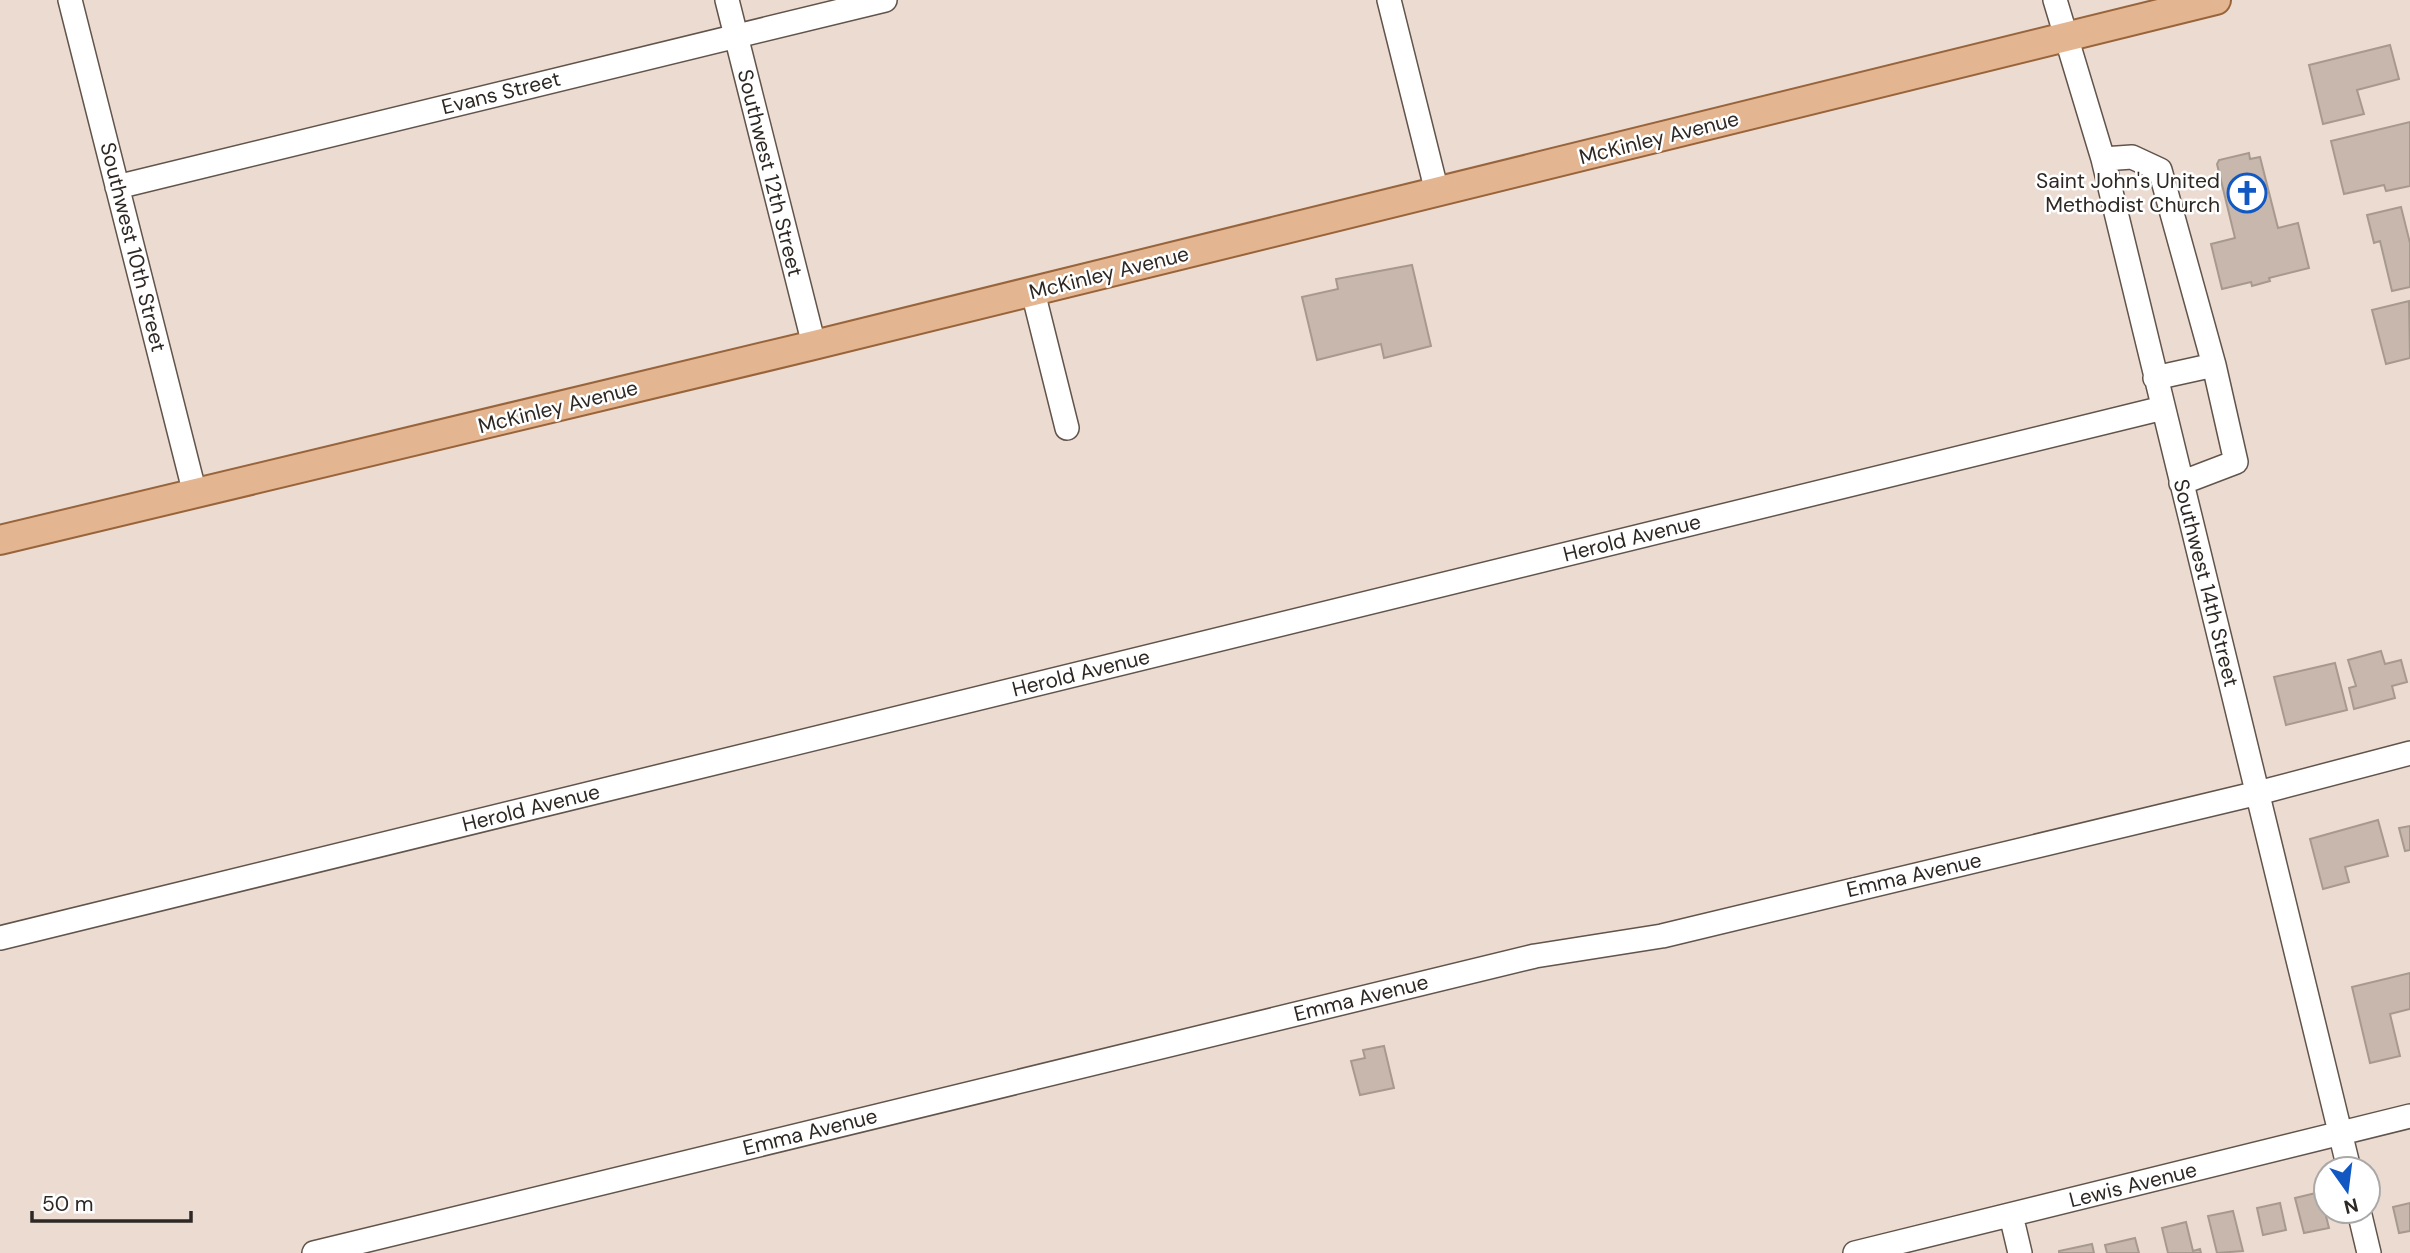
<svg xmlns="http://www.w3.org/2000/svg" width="2410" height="1253" font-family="'DM Sans',sans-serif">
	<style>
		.building { fill: #c7b7ad; stroke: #a8998f; stroke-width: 2 }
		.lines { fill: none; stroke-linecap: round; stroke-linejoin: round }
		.minor-casing { stroke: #62544b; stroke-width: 26 }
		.major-casing { stroke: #98643b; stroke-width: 32 }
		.minor { stroke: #fff; stroke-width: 23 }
		.major { stroke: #e3b591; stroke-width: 28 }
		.labels { text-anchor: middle; stroke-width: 5; stroke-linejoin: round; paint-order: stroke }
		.street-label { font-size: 21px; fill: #2e2824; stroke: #fff }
		.poi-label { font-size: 21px; fill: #2e2824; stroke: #fff; text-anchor: end }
	</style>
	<rect width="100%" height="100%" fill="#ecdbd0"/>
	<!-- building -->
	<path class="building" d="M2390,45L2399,79L2357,90L2364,114L2323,124L2309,65Z
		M2410,122V186L2386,191L2384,185L2344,194L2331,141Z
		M2249,153L2250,159L2260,157L2278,228L2298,223L2309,268L2269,278L2270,281L2252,286L2251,282L2222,289L2211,244L2235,238L2217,164L2219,160Z
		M2401,207L2410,243V287L2392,291L2380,241L2374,243L2367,215Z
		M1412,265L1431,346L1384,358L1381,344L1317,360L1302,297L1338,289L1336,279Z
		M2409,301L2410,358L2386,364L2372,310Z
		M2381,651L2385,664L2401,660L2407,682L2392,686L2395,698L2354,709L2349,688L2356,686L2348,660Z
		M2335,663L2347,710L2286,725L2274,677Z
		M2378,820L2388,856L2345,867L2349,882L2323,889L2310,839Z
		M2410,826V850L2405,851L2399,828Z
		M2410,973V1009L2390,1014L2400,1056L2370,1063L2352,987Z
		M1384,1046L1394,1088L1360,1095L1351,1061L1365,1058L1363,1050Z
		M2320,1192L2329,1228L2304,1233L2295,1198Z
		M2280,1203L2286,1230L2263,1235L2257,1208Z
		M2410,1203V1231L2399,1233L2393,1207Z
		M2233,1211L2243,1251L2217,1253L2208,1216Z
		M2186,1222L2193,1251L2200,1249L2201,1253H2168L2162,1228Z
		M2135,1238L2139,1253H2107L2105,1245Z
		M2092,1244L2094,1253H2059V1251Z"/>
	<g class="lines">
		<defs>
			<path id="minor" d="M70,0L195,494
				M727,0L814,345
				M1389,0L1437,192
				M2055,0L2103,159L2349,1169
				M2103,159L2132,157L2160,170L2214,365L2236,462L2181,483
				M117,187L885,0
				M1033,292L1067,428
				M2155,378L2214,365
				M0,938L2163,408
				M2359,1211L2369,1253
				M2011,1215L2020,1253
				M314,1253L1535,956L1662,936L2258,793L2410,753
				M1855,1253L2410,1116"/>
			<path id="major" d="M0,540L814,345L2216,0"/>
		</defs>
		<!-- minor casing -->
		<use href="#minor" class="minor-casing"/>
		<!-- major casing -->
		<use href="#major" class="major-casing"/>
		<!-- minor -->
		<use href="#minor" class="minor"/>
		<!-- major -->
		<use href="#major" class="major"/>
	</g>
	<!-- icons -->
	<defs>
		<symbol id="church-ring" viewBox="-11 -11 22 22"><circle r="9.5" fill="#fff" stroke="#1158c3" stroke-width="1.5"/><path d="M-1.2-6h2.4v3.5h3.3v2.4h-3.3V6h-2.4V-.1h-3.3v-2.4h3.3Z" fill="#1158c3"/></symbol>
	</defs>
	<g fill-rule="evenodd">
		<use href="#church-ring" x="2225" y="171" width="44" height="44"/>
	</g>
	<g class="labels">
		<!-- street labels -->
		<g class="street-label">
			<text transform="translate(501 93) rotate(-14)" y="7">Evans Street</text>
			<text transform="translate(1659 138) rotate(-14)" y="7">McKinley Avenue</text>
			<text transform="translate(770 173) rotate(76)" y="7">Southwest 12th Street</text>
			<text transform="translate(133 247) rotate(76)" y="7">Southwest 10th Street</text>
			<text transform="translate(1109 273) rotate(-14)" y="7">McKinley Avenue</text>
			<text transform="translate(558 407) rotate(-14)" y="7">McKinley Avenue</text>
			<text transform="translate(1632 538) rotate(-14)" y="7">Herold Avenue</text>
			<text transform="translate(2206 583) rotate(76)" y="7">Southwest 14th Street</text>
			<text transform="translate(1081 673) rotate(-14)" y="7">Herold Avenue</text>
			<text transform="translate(531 808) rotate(-14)" y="7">Herold Avenue</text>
			<text transform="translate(1914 875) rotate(-13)" y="7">Emma Avenue</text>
			<text transform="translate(1361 998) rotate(-14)" y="7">Emma Avenue</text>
			<text transform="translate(810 1132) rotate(-14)" y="7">Emma Avenue</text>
			<text transform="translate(2133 1185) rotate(-14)" y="7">Lewis Avenue</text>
		</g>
		<!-- poi labels -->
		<g class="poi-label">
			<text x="2220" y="188">Saint John's United<tspan x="2220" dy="24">Methodist Church</tspan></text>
		</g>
	</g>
	<!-- north arrow -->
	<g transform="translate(2347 1190) rotate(166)"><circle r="33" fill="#ffffff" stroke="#aba9a7" stroke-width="2"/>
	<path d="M0-5L12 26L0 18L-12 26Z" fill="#1158c3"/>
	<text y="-10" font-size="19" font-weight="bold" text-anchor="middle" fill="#2e2824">N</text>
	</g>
	<!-- scale -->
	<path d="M32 1211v10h159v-10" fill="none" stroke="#2e2824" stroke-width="3.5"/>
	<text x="42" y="1211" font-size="21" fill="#2e2824" stroke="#ffffff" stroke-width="5" paint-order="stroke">50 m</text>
</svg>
